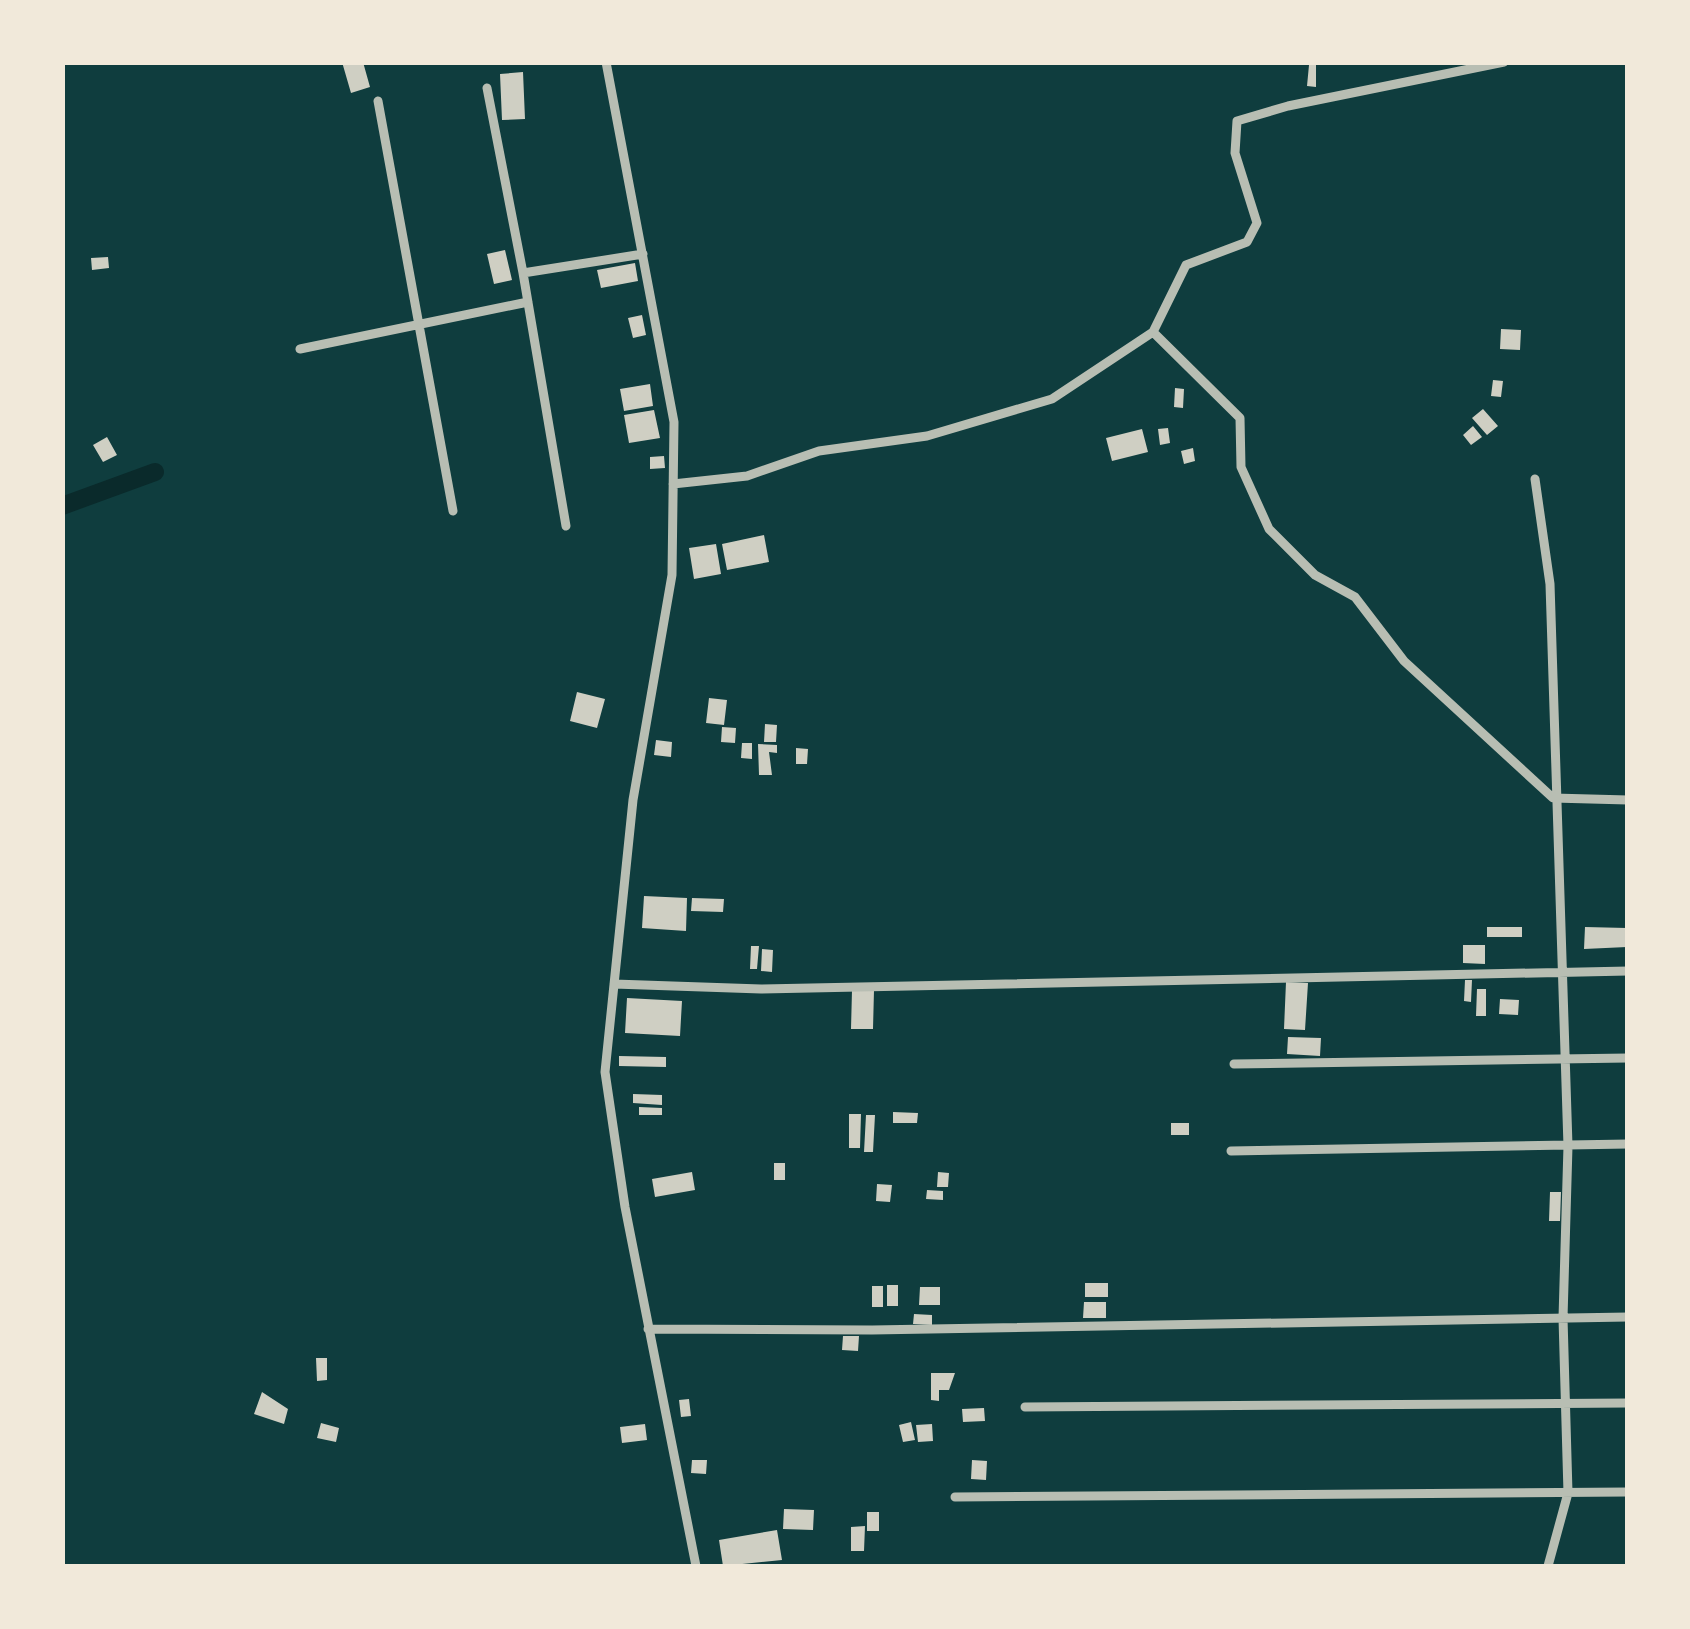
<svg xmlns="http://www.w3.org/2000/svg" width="1690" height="1629" font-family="'Archivo Narrow',sans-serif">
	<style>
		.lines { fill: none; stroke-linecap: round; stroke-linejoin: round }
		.canal { stroke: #0a2a2b; stroke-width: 18 }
		.building { fill: #cfcfc3 }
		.minor { stroke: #b8beb3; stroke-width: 9 }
	</style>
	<rect width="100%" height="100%" fill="#0f3d3e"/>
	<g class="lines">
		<!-- canal -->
		<path class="canal" d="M62,506L155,472"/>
	</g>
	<!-- building -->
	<path class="building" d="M342,62H363L370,87L351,93Z
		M1309,65H1316V87L1307,86Z
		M523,72L525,119L502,120L500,74Z
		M505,250L512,280L494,284L487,254Z
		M108,257L109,268L92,270L91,258Z
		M635,263L638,281L601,288L597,270Z
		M642,315L646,335L633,338L628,318Z
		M1501,329L1521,330L1520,350L1500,349Z
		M1493,380L1503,381L1501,397L1491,396Z
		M650,384L653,406L624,411L620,389Z
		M1175,388L1184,389L1183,408L1174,407Z
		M1483,409L1498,426L1487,435L1472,418Z
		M654,410L660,438L629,443L624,415Z
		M1473,426L1482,437L1471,445L1463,435Z
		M1168,428L1170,443L1160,445L1158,429Z
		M1142,429L1148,452L1112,461L1106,438Z
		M107,437L117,455L103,462L93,445Z
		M1193,448L1195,461L1184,464L1181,451Z
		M664,456L665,468L650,469V457Z
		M764,535L769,562L727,570L722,544Z
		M716,544L721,574L694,579L689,548Z
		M577,692L605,699L597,728L570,721Z
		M709,698L727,700L724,725L706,723Z
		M765,724L777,725L776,742H764Z
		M722,727L736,728L735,743L721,742Z
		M656,740L672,742L671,757L654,755Z
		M742,743H752V759L741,758Z
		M758,744L777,745V753L769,752L772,775H759Z
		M796,748L808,749L807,764H796Z
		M644,896L687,898L686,931L642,928Z
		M692,898L724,899L723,912L691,911Z
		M1487,927H1522V937H1487Z
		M1585,927L1627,928V947L1584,949Z
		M1463,945H1485V964L1463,963Z
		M751,946H759L757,969H750Z
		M762,949L773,950L772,972L761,971Z
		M1465,980H1472L1471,1002L1464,1001Z
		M1286,982L1308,983L1305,1030L1284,1029Z
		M1477,989H1486V1016H1476Z
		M852,990H874L873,1029H851Z
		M627,998L682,1001L680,1036L625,1033Z
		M1500,999L1519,1000L1518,1015L1499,1014Z
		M1288,1037L1321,1038L1320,1056L1287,1054Z
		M619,1056L666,1057V1067L619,1066Z
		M633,1094L662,1095V1105L633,1103Z
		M639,1107L662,1108V1115H639Z
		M893,1112L918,1113L917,1123H893Z
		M849,1114H861L860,1148H849Z
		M866,1115H875L873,1152H864Z
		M1171,1123H1189V1135H1171Z
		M774,1163H785V1180H774Z
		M692,1172L695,1190L655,1197L652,1179Z
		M938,1172L949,1173L948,1187H937Z
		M877,1184L892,1185L890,1202L876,1201Z
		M927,1190L943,1191V1200L926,1199Z
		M1550,1192H1561L1560,1221H1549Z
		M1085,1283H1108V1297H1085Z
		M887,1285H898V1306H887Z
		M872,1286H883V1307H872Z
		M920,1287H940V1305H919Z
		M1084,1302H1106V1318H1083Z
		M914,1314L932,1315V1325L913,1324Z
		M843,1336H859L858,1351L842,1350Z
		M316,1358H327V1380L317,1381Z
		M931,1373H955L949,1390H939V1401L931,1400Z
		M262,1392L288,1409L284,1424L254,1414Z
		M689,1399L691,1416L681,1417L679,1400Z
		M984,1408L985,1421L963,1422L962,1409Z
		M911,1422L915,1440L903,1442L899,1425Z
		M321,1423L339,1428L336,1442L317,1438Z
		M645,1424L647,1440L622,1443L620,1427Z
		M932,1424L933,1441L918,1442L916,1425Z
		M692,1460H707L706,1474L691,1473Z
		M972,1460L987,1461L986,1480L971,1479Z
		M784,1509L814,1510L813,1530L783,1529Z
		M867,1512H879V1531H867Z
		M865,1526L864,1551H851V1527Z
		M777,1530L782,1560L723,1566L719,1540Z"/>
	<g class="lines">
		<!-- minor -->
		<path class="minor" d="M606,62L674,422L672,575L633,800L605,1072L625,1207L696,1566
			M487,88L523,273
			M378,101L453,511
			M1153,332L1240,418L1241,467L1269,529L1315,575L1355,597L1404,661L1553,798L1628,800
			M300,349L528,302
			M1535,479L1550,584L1568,1146L1563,1318L1568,1493L1548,1566
			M673,484L747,476L819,451L927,436L1052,399L1153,332L1186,265L1247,242L1257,223L1235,153L1237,121L1288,106L1504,62
			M566,526L523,273L643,254
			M614,984L761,989L1628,971
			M1234,1064L1628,1058
			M1231,1151L1628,1144
			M648,1329L872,1330L1628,1317
			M1025,1407L1628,1403
			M955,1497L1628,1492"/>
	</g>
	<!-- border -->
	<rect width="1690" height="1629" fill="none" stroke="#f1e9da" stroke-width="130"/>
</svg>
